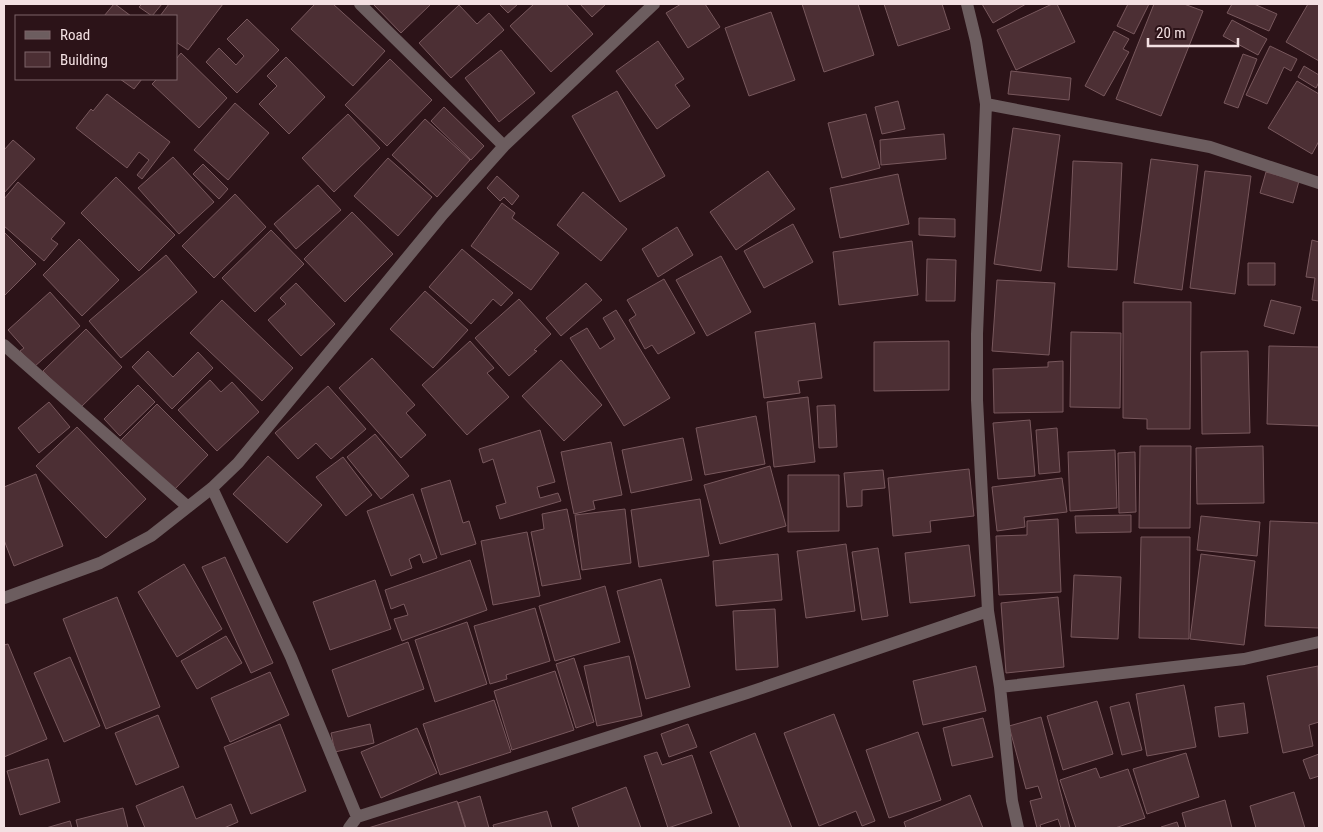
<svg xmlns="http://www.w3.org/2000/svg" width="1323" height="832" font-family="'Roboto Condensed',sans-serif">
	<style>
		.building { fill: #4c2f34; stroke: #78585d }
		.lines { fill: none; stroke-linecap: round; stroke-linejoin: round }
		.street { stroke: #6c5d5f; stroke-width: 12 }
	</style>
	<rect width="100%" height="100%" fill="#2c1318"/>
	<!-- building -->
	<path class="building" d="M114,4H115L131,16H104Z
		M142,4H162L152,16L139,7Z
		M169,4H223L188,50L176,42V16H160Z
		M315,4H333L385,51L353,86L291,29Z
		M373,4H431L401,33Z
		M499,4H518L508,13Z
		M534,4H566L593,34L551,72L510,26Z
		M580,4H606L592,17Z
		M681,4H705L720,27L688,48L666,13Z
		M802,4H858L874,55L824,72Z
		M884,4H942L950,29L898,46Z
		M982,4H1026L993,23Z
		M1052,4H1057L1075,42L1016,70L997,30Z
		M1128,4H1149L1134,34L1117,26Z
		M1154,4H1184L1203,11L1161,116L1116,99Z
		M1232,4H1254L1277,14L1269,31L1227,13Z
		M1308,4H1319V61L1286,42Z
		M459,5L477,24L489,13L504,30L451,78L419,43Z
		M771,12L795,80L749,96L725,28Z
		M247,19L279,50L237,93L206,62L219,48L236,65L244,56L227,39Z
		M1232,20L1267,39L1258,55L1223,36Z
		M1114,31L1129,39L1123,49L1129,52L1104,96L1085,86Z
		M658,41L684,79L675,85L690,106L657,129L616,71Z
		M1270,46L1297,59L1291,71L1284,67L1267,104L1246,95Z
		M501,50L535,93L499,122L465,78Z
		M181,53L227,98L199,128L152,84L157,79H176V59Z
		M1243,54L1257,59L1238,108L1224,103Z
		M286,57L325,97L289,134L259,104L277,86L267,76Z
		M390,59L432,100L387,146L345,105Z
		M1304,66L1319,75V82L1316,88L1298,77Z
		M1011,71L1071,78L1069,100L1008,94Z
		M120,79H142L134,89Z
		M1297,81L1319,94V141L1312,154L1268,128Z
		M617,91L665,176L620,202L572,116Z
		M107,94L170,142L142,179L137,175L149,160L139,152L127,168L76,128L91,109L93,111Z
		M898,101L905,129L882,134L875,107Z
		M235,103L269,133L228,180L194,150Z
		M444,107L484,146L471,160L431,121Z
		M348,114L380,148L334,192L302,158Z
		M866,114L880,168L842,178L828,123Z
		M425,119L470,160L437,197L392,155Z
		M1013,128L1060,135L1041,271L994,264Z
		M944,134L946,159L881,165L880,140Z
		M13,140L35,159L4,193V150Z
		M173,157L214,202L179,234L138,188Z
		M388,158L432,197L398,236L354,196Z
		M1151,159L1198,165L1182,290L1134,283Z
		M1073,161L1122,163L1117,270L1068,267Z
		M203,164L228,189L219,199L193,174Z
		M768,171L795,209L736,250L710,212Z
		M1205,171L1251,176L1235,294L1190,288Z
		M1266,172L1299,181L1293,203L1260,193Z
		M898,174L909,224L840,238L830,188Z
		M497,176L519,196L512,205L504,197L500,201L487,188Z
		M116,177L175,235L139,271L81,213Z
		M18,182L65,223L51,239L58,244L44,261L4,226V199Z
		M318,185L341,210L296,249L274,224Z
		M583,192L627,229L601,261L557,225Z
		M235,194L266,227L214,278L182,246Z
		M502,203L515,213L512,218L559,253L531,290L471,246Z
		M352,212L393,254L345,302L304,259Z
		M919,218L955,219V237L919,235Z
		M793,224L813,262L764,288L744,251Z
		M677,227L693,255L658,277L642,249Z
		M271,230L304,264L255,312L222,278Z
		M4,232L36,264L4,296Z
		M79,239L119,280L82,316L43,275Z
		M1312,240L1319,242V301L1312,300L1315,278L1306,277Z
		M912,241L918,295L839,305L833,252Z
		M462,249L513,293L501,306L493,299L471,324L429,287Z
		M166,255L197,292L121,358L89,321Z
		M721,256L751,312L707,336L676,280Z
		M927,259L956,260L955,301H926Z
		M1248,263H1275V285H1248Z
		M664,279L695,333L658,354L652,345L645,349L629,320L636,315L627,300Z
		M997,280L1055,283L1049,355L992,351Z
		M296,283L335,324L301,356L268,320L286,304L280,298Z
		M586,283L602,300L561,336L546,318Z
		M425,291L468,330L433,368L390,329Z
		M50,292L80,326L34,367L20,351L24,348L8,330Z
		M519,299L551,334L534,350L537,351L509,376L475,338Z
		M222,300L293,368L262,401L190,333Z
		M1271,300L1301,307L1294,334L1264,326Z
		M1123,302H1191L1190,429H1147V419L1123,418Z
		M616,310L670,398L624,426L570,338L587,328L600,349L615,339L603,318Z
		M815,323L822,378L798,381L800,393L764,398L755,332Z
		M86,329L122,367L79,409L43,371Z
		M1071,332L1121,333L1120,408L1070,407Z
		M470,341L494,368L487,373L509,397L467,435L422,385Z
		M949,341V390L874,391V342Z
		M1269,346L1319,347V426L1267,424Z
		M148,351L173,377L198,352L213,368L172,409L132,367Z
		M1248,351L1250,433L1202,434L1201,352Z
		M372,358L415,405L406,413L426,435L401,458L339,388Z
		M561,360L602,405L564,441L522,396Z
		M1063,361V412L994,413L993,369L1048,367V362Z
		M210,380L221,392L232,382L259,412L217,451L178,410Z
		M138,385L155,402L120,436L104,419Z
		M328,386L366,429L331,459L316,443L298,459L275,433Z
		M808,397L815,462L774,467L767,402Z
		M49,402L70,427L39,453L18,428Z
		M157,404L208,455L173,491L121,440Z
		M835,405L837,447L819,448L817,406Z
		M756,416L765,464L705,475L696,428Z
		M1030,420L1035,476L998,479L993,423Z
		M77,427L146,499L106,538L36,466Z
		M1057,428L1060,472L1039,474L1036,430Z
		M540,430L555,482L537,487L540,498L558,493L561,501L500,519L496,506L506,503L493,459L483,463L479,449Z
		M375,434L409,476L381,499L347,457Z
		M683,438L692,480L631,493L622,450Z
		M611,442L622,495L593,501L595,509L574,514L561,452Z
		M1140,446H1191L1190,528H1139Z
		M1263,446L1264,503L1197,504L1196,448Z
		M1115,450L1117,508L1070,511L1068,452Z
		M1135,452L1136,512L1119,513L1118,453Z
		M268,456L322,505L287,543L233,494Z
		M343,457L372,495L346,516L316,477Z
		M770,466L786,526L720,544L704,485Z
		M969,469L974,516L930,521L931,532L893,536L888,478Z
		M883,470L885,488L862,490V506L847,507L844,473Z
		M36,474L63,546L14,566L4,540V487Z
		M788,475H839V531L788,532Z
		M1062,478L1067,512L1024,517L1025,527L997,531L992,487Z
		M450,480L463,523L469,521L476,544L441,555L421,489Z
		M413,494L437,558L423,563L420,554L409,559L412,568L391,576L367,511Z
		M700,499L709,556L639,567L631,510Z
		M567,509L581,579L542,586L531,532L544,529L542,514Z
		M625,509L631,563L582,570L575,515Z
		M1131,515V532L1076,533L1075,516Z
		M1201,516L1260,522L1257,556L1197,550Z
		M1058,519L1061,592L999,595L996,536L1027,535V521Z
		M1270,521L1319,523V628L1265,626Z
		M527,532L540,596L493,605L481,541Z
		M1141,537H1190L1189,639L1139,638Z
		M846,544L855,611L806,618L797,551Z
		M969,545L975,596L910,603L905,553Z
		M878,548L888,616L862,620L852,552Z
		M778,554L782,600L716,606L713,561Z
		M1201,554L1255,561L1244,645L1190,639Z
		M225,557L273,663L251,673L202,567Z
		M470,560L487,610L402,641L394,619L408,615L404,604L391,609L385,590Z
		M184,564L222,629L177,657L138,592Z
		M1074,575L1121,577L1118,639L1071,637Z
		M661,579L690,687L646,699L617,591Z
		M375,580L391,629L330,650L313,602Z
		M605,586L620,642L555,661L539,606Z
		M117,597L160,707L106,729L63,619Z
		M1058,597L1064,667L1006,673L1001,603Z
		M535,608L550,661L506,675L507,679L490,684L474,626Z
		M775,609L778,667L736,670L733,611Z
		M467,622L487,684L435,702L415,640Z
		M226,636L242,663L197,689L181,661Z
		M408,642L424,689L348,717L332,670Z
		M8,644L47,739L4,757V645Z
		M629,656L642,716L597,726L584,666Z
		M70,657L100,726L64,742L34,673Z
		M574,658L594,722L576,728L556,664Z
		M976,666L986,711L923,725L913,681Z
		M1318,666L1319,722L1309,725L1313,746L1283,753L1267,676Z
		M555,671L574,730L512,750L494,691Z
		M270,672L289,715L230,742L211,698Z
		M1184,685L1196,747L1147,756L1136,694Z
		M494,700L511,752L440,775L423,724Z
		M1097,701L1113,754L1063,770L1047,716Z
		M1129,702L1142,750L1122,755L1110,707Z
		M1244,703L1248,733L1219,737L1215,707Z
		M834,714L875,821L862,826L856,811L819,826L784,733Z
		M158,715L179,767L136,785L115,733Z
		M1041,717L1070,828H1061L1058,819L1040,825L1041,828H1037L1030,801L1042,798L1038,786L1026,789L1009,726Z
		M983,718L993,757L952,766L943,728Z
		M280,724L306,791L251,814L224,747Z
		M370,724L374,743L335,752L331,733Z
		M688,724L697,747L669,757L661,734Z
		M417,728L437,773L381,798L361,752Z
		M918,732L941,800L889,818L866,750Z
		M755,733L792,828H740L710,752Z
		M657,752L662,765L692,755L712,813L668,828L644,756Z
		M1186,753L1199,797L1147,814L1133,769Z
		M1319,754V776L1310,779L1303,760Z
		M48,759L60,802L20,815L7,771Z
		M1096,768L1100,778L1128,769L1145,818L1115,828H1076L1060,780Z
		M183,786L196,819L231,804L238,822L224,828H145L136,806Z
		M626,787L641,828H579L572,808Z
		M1294,792L1305,828H1256L1250,806Z
		M970,795L983,828H906L904,822Z
		M480,796L489,828H466L458,803Z
		M1225,800L1232,828H1186L1182,813Z
		M457,801L465,827L462,828H368Z
		M123,808L128,828H78L76,820Z
		M547,811L552,828H494L493,825Z
		M70,821L72,828H46Z
		M1177,822L1179,828H1161V827Z"/>
	<g class="lines">
		<!-- street -->
		<path class="street" d="M360,4L504,146
			M967,4L976,41L986,104L977,334V400L988,611L1000,687L1012,801L1018,828
			M986,104L1210,147L1319,183
			M4,345L188,507
			M212,488L291,657L357,817
			M4,598L100,563L151,536L212,488L238,463L443,214L504,146L654,4
			M1000,687L1244,659L1319,642
			M349,828L357,817L747,693L988,611"/>
	</g>
	<!-- border -->
	<rect width="1323" height="832" fill="none" stroke="#f3e0e2" stroke-width="10"/>
	<!-- legend -->
	<rect x="15" y="15" width="162" height="65" fill="#2c1318" stroke="#7c6569"/>
	<rect x="25" y="31" width="25" height="8" fill="#6c5d5f" stroke="#7c6569"/>
	<text x="60" y="40" font-size="15" fill="#f3e0e2">Road</text>
	<rect x="25" y="52" width="25" height="15" fill="#4c2f34" stroke="#7c6569"/>
	<text x="60" y="65" font-size="15" fill="#f3e0e2">Building</text>
	<!-- scale -->
	<path d="M1148 38v8h90v-8" fill="none" stroke="#f3e0e2" stroke-width="2.5"/>
	<text x="1156" y="38" font-size="15" fill="#f3e0e2" stroke="#2c1318" stroke-width="4" paint-order="stroke">20 m</text>
</svg>
